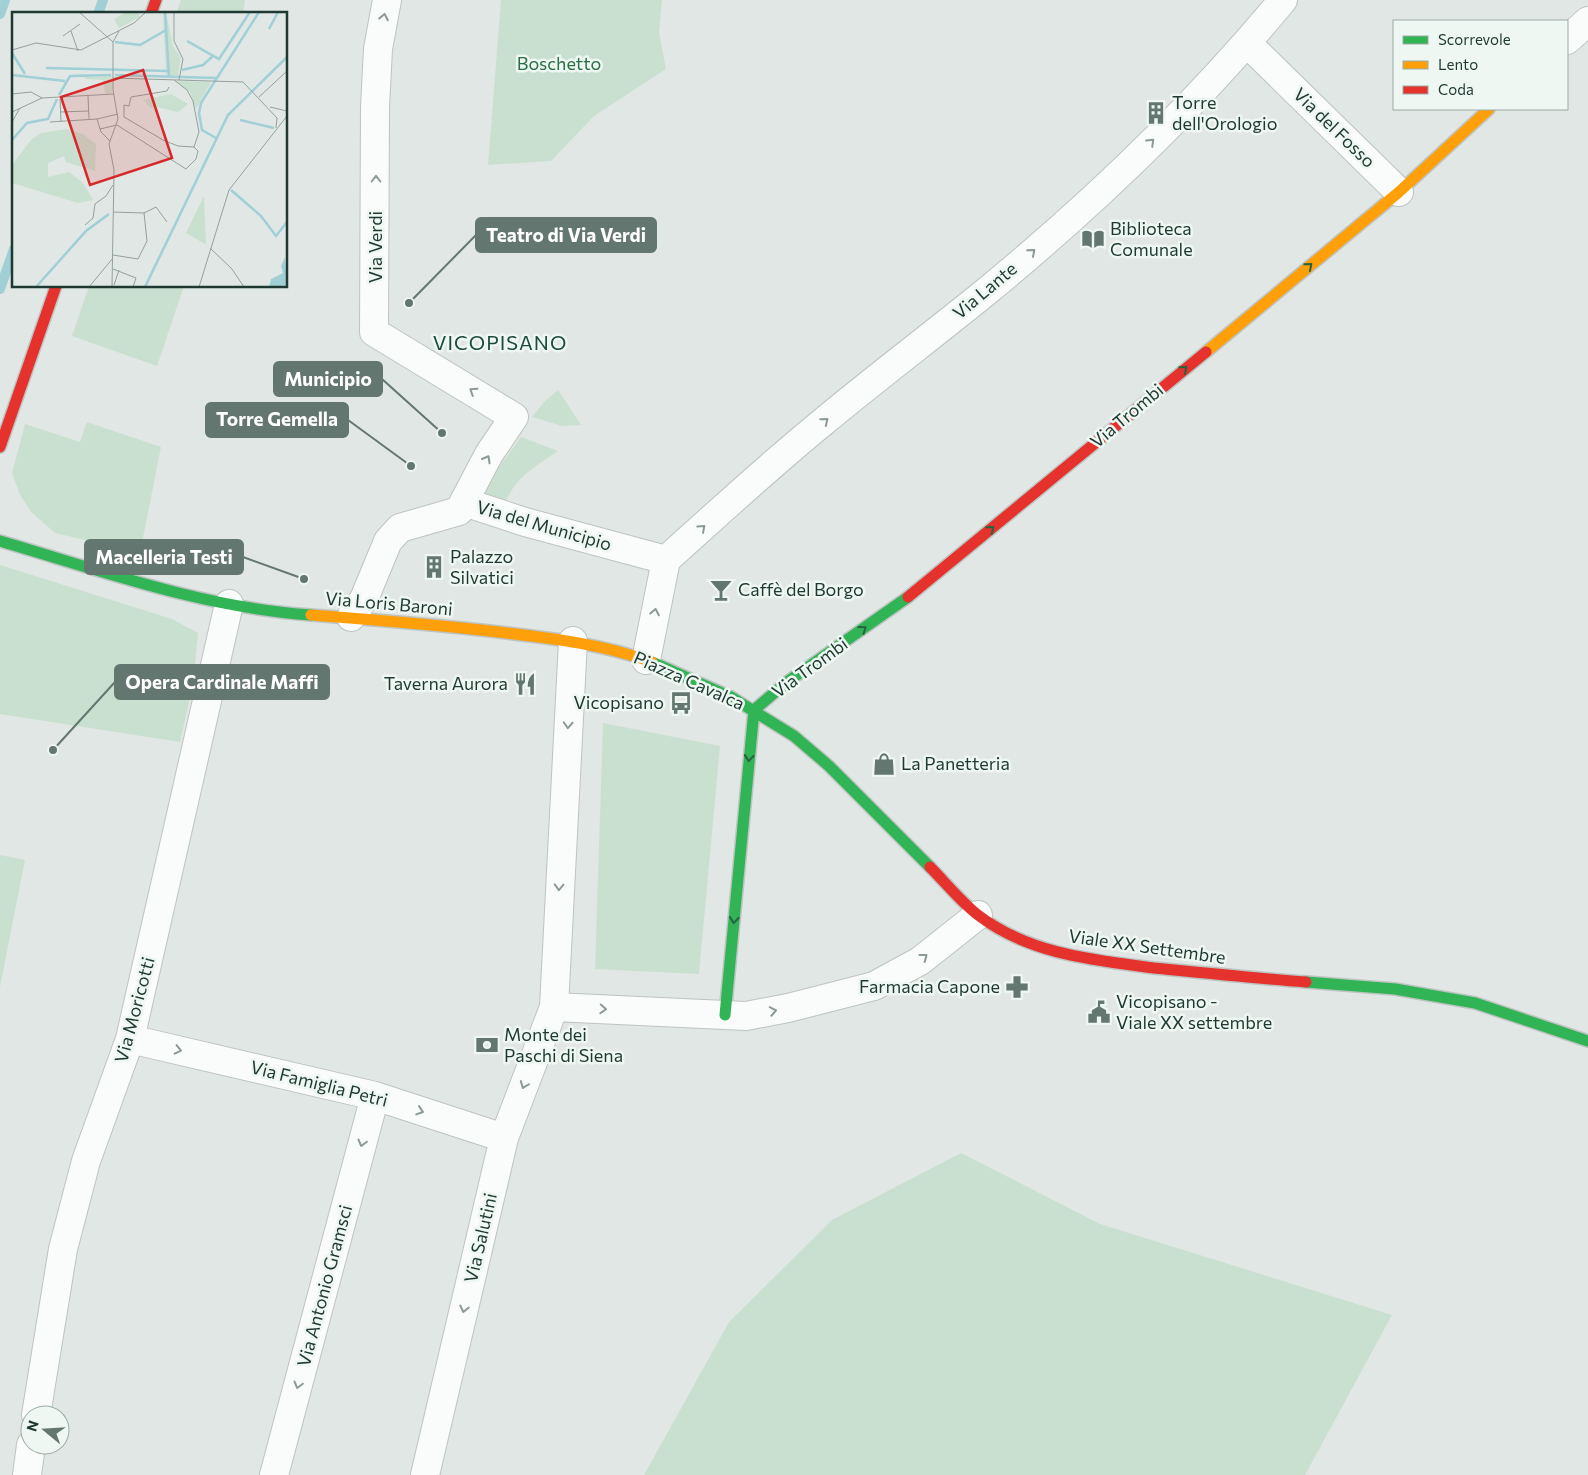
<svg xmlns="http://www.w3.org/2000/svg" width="1588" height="1475" font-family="Commissioner,sans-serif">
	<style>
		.green { fill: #c9e0d0 }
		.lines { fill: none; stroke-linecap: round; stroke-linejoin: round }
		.stream { stroke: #a1cfd6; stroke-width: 10 }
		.street-casing { stroke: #bec4c1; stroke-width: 30 }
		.fast-casing { stroke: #bdc4c1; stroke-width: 14 }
		.slow-casing { stroke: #bdc4c1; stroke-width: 14 }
		.jam-casing { stroke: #bdc4c1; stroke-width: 14 }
		.street { stroke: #fafbfb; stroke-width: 28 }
		.fast { stroke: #30b455; stroke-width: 11 }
		.slow { stroke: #ff9f0a; stroke-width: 11 }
		.jam { stroke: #e5322d; stroke-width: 11 }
		.oneway { stroke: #8c9a96 }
		.oneway2 { stroke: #25643e }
		.labels { text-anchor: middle; stroke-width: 5; stroke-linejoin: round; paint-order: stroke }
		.park-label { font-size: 18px; fill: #2a7044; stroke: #eef7f2 }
		.poi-label { font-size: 18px; fill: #1f3932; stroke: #eef7f2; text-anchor: start }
		.street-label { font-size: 18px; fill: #1f3932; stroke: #eef7f2 }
		.quarter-label { font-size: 20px; letter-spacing: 1px; fill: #1c4b3f; stroke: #eef7f2 }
		.inset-river { fill: none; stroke: #a1cfd6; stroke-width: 2.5 }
		.inset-road { fill: none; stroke: #93a19d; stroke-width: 1 }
		.view { fill: #d62828; fill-opacity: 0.15; stroke: #d62828; stroke-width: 2.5 }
		.inset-edge { fill: none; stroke: #1f3932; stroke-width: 2.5 }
		.leader { fill: none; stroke: #637670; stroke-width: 2 }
		.callout-dot { fill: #637670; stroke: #eef7f2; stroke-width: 2 }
		.callout { fill: #637670; stroke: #637670; stroke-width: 2 }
		.callout-label { font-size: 19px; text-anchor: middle; font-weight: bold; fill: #fff }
	</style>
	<rect width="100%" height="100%" fill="#e1e7e4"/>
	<!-- green -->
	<path class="green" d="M181,0H245L243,14H176Z
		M501,0H662L659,32L666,69L594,116L551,161L488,165Z
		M89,286H184L157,366L72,336Z
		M558,390L581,425L562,426L532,417L545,401Z
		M87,422L161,447L140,553L55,533L31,512L20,495L12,473L25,424L80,442Z
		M521,437L558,451C543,461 528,470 516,484C510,491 508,500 500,507L479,494Z
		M0,565L172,619L198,633L193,684L180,742L0,714Z
		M603,723L720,746L699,974L595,969Z
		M0,855L25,860L0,987Z
		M961,1153L1100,1224L1392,1315L1305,1475H644L729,1322L832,1220Z"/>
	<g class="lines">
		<!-- stream -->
		<path class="stream" d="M0,14L5,0
			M98,14L103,0
			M0,289L14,249"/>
		<defs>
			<path id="street" d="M1567,40L1588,21
				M1247,43L1399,192
				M464,502L525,522L666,560
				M666,560C718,513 769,466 823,422C877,377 933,335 987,291C1094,203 1195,106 1283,0
				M351,617L364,599L388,541L400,528L459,511L489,454L514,417L374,332L375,107L378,49L387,0
				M646,660L666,560
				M554,1007L746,1016L788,1008L874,986L920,961L978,915
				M130,1039L375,1096L504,1138
				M36,1415L63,1249L86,1161L130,1039L229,604
				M27,1475L31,1445
				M274,1475L375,1096
				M425,1475L504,1138L554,1007L573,641"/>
			<path id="fast" d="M0,541C102,571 205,608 311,615
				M652,662L731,697L794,736L829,766L930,867
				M754,710L787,682L908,597
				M1306,982L1395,989L1475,1003L1588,1041
				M725,1015L754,710"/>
			<path id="slow" d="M1206,352L1399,192L1489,109
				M311,615C377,620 442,625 507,633C557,639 605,645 652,662"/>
			<path id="jam" d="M151,14L156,0
				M0,447L56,286
				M908,597L1206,352
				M930,867C945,882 961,902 978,915C1029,954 1093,960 1154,968C1205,973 1255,978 1306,982"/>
		</defs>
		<!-- street casing -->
		<use href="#street" class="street-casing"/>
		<!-- fast casing -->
		<use href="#fast" class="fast-casing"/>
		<!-- slow casing -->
		<use href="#slow" class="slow-casing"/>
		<!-- jam casing -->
		<use href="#jam" class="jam-casing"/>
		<!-- street -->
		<use href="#street" class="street"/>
		<!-- fast -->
		<use href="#fast" class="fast"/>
		<!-- slow -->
		<use href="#slow" class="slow"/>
		<!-- jam -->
		<use href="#jam" class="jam"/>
	</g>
	<!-- one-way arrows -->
	<defs><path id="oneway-chevron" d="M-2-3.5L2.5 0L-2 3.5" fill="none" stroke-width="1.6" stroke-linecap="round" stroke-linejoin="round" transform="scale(1.25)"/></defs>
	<g class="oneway">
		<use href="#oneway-chevron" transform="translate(384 17) rotate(-79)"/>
		<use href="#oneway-chevron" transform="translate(1151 142) rotate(-44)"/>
		<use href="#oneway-chevron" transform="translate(376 179) rotate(-90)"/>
		<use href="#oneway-chevron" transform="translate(1032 252) rotate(-41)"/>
		<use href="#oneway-chevron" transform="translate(473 391) rotate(-147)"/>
		<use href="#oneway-chevron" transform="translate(825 421) rotate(-39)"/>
		<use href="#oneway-chevron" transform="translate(487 459) rotate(-60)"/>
		<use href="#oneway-chevron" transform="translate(702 528) rotate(-42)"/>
		<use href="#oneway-chevron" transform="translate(655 612) rotate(-79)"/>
		<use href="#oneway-chevron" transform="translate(568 725) rotate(93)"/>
		<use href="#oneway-chevron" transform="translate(559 887) rotate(92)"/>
		<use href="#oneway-chevron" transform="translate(924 957) rotate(-37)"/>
		<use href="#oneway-chevron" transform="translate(603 1009) rotate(3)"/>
		<use href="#oneway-chevron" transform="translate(773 1011) rotate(-11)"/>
		<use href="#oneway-chevron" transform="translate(178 1050) rotate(13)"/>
		<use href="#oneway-chevron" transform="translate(524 1085) rotate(111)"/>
		<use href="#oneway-chevron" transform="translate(420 1111) rotate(18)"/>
		<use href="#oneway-chevron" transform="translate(362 1143) rotate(105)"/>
		<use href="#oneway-chevron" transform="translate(464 1309) rotate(103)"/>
		<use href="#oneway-chevron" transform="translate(298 1385) rotate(105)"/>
	</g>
	<g class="oneway2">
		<use href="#oneway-chevron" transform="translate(1309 266) rotate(-40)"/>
		<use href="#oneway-chevron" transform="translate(1184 369) rotate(-39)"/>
		<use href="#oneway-chevron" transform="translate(991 529) rotate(-39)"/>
		<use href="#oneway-chevron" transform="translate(863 629) rotate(-36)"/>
		<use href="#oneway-chevron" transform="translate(749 758) rotate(95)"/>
		<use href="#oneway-chevron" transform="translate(734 920) rotate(96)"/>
	</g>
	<!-- icons -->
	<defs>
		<symbol id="building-bare" viewBox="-9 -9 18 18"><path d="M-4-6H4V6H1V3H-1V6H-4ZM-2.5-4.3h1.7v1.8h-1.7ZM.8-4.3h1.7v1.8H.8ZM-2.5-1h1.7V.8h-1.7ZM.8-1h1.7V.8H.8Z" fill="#637670" stroke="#eef7f2" stroke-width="2.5" paint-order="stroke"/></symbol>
		<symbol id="library-bare" viewBox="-9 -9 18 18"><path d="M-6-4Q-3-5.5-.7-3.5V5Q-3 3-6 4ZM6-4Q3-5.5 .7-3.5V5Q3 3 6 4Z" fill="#637670" stroke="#eef7f2" stroke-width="2.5" paint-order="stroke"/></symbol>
		<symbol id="bar-bare" viewBox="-9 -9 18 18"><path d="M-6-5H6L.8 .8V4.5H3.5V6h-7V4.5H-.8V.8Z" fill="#637670" stroke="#eef7f2" stroke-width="2.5" paint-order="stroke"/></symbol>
		<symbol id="restaurant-bare" viewBox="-9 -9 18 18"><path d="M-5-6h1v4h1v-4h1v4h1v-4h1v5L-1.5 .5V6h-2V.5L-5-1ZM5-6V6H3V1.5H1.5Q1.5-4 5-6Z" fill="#637670" stroke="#eef7f2" stroke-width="2.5" paint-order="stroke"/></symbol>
		<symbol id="bus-bare" viewBox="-9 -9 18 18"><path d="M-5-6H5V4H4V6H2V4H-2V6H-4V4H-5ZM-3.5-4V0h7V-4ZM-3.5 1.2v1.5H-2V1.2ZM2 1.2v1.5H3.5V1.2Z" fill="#637670" stroke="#eef7f2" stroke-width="2.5" paint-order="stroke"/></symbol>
		<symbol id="shop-bare" viewBox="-9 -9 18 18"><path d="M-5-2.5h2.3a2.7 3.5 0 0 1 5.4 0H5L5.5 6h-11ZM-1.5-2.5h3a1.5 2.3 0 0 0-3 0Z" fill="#637670" stroke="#eef7f2" stroke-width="2.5" paint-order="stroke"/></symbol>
		<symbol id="pharmacy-bare" viewBox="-9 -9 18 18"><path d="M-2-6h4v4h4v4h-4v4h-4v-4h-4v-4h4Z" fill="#637670" stroke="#eef7f2" stroke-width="2.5" paint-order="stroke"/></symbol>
		<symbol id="civic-bare" viewBox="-9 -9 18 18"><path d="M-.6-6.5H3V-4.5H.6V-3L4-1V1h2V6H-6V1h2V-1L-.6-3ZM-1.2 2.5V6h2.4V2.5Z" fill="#637670" stroke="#eef7f2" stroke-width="2.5" paint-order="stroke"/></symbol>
		<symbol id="bank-bare" viewBox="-9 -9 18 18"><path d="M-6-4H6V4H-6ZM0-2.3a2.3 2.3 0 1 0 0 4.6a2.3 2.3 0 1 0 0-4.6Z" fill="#637670" stroke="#eef7f2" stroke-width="2.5" paint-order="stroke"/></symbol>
	</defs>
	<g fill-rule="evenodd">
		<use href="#building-bare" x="1140" y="97" width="32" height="32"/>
		<use href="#library-bare" x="1077" y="223" width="32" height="32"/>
		<use href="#building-bare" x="418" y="551" width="32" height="32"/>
		<use href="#bar-bare" x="705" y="574" width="32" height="32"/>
		<use href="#restaurant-bare" x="509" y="668" width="32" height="32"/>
		<use href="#bus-bare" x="665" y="687" width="32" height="32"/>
		<use href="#shop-bare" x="868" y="748" width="32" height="32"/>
		<use href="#pharmacy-bare" x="1001" y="971" width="32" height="32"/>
		<use href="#civic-bare" x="1083" y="996" width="32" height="32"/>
		<use href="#bank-bare" x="471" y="1029" width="32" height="32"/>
	</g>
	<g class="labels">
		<!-- park labels -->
		<g class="park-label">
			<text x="559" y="70">Boschetto</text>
		</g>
		<!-- poi labels -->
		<g class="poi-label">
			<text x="1172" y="109">Torre<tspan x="1172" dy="21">dell'Orologio</tspan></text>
			<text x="1110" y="235">Biblioteca<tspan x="1110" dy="21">Comunale</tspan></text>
			<text x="450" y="563">Palazzo<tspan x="450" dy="21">Silvatici</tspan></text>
			<text x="738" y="596">Caffè del Borgo</text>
			<text x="508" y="690" text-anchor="end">Taverna Aurora</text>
			<text x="664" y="709" text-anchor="end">Vicopisano</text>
			<text x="901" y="770">La Panetteria</text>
			<text x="1000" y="993" text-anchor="end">Farmacia Capone</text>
			<text x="1116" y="1008">Vicopisano -<tspan x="1116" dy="21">Viale XX settembre</tspan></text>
			<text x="504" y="1041">Monte dei<tspan x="504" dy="21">Paschi di Siena</tspan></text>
		</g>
		<!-- street labels -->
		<g class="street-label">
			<text transform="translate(1334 128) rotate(44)" y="6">Via del Fosso</text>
			<text transform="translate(376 247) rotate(-90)" y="6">Via Verdi</text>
			<text transform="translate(985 291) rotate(-40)" y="6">Via Lante</text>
			<text transform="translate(1127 416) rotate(-40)" y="6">Via Trombi</text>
			<text transform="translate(544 526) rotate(16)" y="6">Via del Municipio</text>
			<text transform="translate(389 604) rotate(5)" y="6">Via Loris Baroni</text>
			<text transform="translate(810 668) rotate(-36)" y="6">Via Trombi</text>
			<text transform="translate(689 681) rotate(24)" y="6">Piazza Cavalca</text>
			<text transform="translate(1147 947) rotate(8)" y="6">Viale XX Settembre</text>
			<text transform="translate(135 1010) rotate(-75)" y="6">Via Moricotti</text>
			<text transform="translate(319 1084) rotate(14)" y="6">Via Famiglia Petri</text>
			<text transform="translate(481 1238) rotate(-77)" y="6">Via Salutini</text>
			<text transform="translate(325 1286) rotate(-75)" y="6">Via Antonio Gramsci</text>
		</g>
		<!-- quarter labels -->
		<g class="quarter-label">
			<text x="500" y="350">VICOPISANO</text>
		</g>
	</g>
	<!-- overview -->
	<g transform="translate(12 12)">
		<rect width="275" height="275" fill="#e1e7e4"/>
		<path d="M114,0H125L128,5L107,16L102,7ZM151,0H154L161,34L169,46L166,63H154ZM100,64V81L93,82L91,68L74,67L73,65ZM163,69L199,70L184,97L178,80ZM159,82L176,92L166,100L145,95L139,96L131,88ZM55,117L71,122L84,132L83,159L54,150L52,144L36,151V165L57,160L71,171L81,188L66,191L0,171V153L19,128L29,121ZM192,184L194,231L193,232L174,221Z" fill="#c9e0d0"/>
		<path d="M273,245L275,275H257L259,267L271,261L269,254Z" fill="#a1cfd6"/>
		<path class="inset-river" d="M153,0L157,64M257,17L266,0M175,29L207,47L238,0M103,30L128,33L154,18M0,41L13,62M34,56L157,59M170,58L191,53L201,44M0,63L53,69M103,63L204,66M47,83L58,64L99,63M228,108L262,116M204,126L190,118L187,101L189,91L247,0M0,128L15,111L36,107L45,87M219,178L249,204L264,224L275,210M24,275L74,219L97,202M133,275L216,103L275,45"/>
		<path class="inset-road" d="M67,0L101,30M162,0V29L171,47L167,68M59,19L66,39M51,24L68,12M0,38L24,31L69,38L122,11L134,0M101,66L231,70L265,106L264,116M0,82L19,80L30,86M76,84L77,107M247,85L275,59M48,87L49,109M258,95L275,99M0,100L30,86L102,82M48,100L77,99M112,105L151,128L166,134L182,135L187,120L181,89L175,78L162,68M112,105V93L117,94L119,85L155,79L157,75M85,107L89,120L98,129M0,110L8,96M38,110L85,107L106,102M105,113L174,157L184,147L186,139L182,135M88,117L105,113M101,200L132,201L144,195L155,210M73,213L81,206L83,192L94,184L101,173M198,236L220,257L232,275M101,243L126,247L135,229L132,201M101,257L124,266L121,275M102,273L107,258M77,275L101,246M100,275L102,158L97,132L106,107L101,78V30L107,19M187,275L217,178L275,104"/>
		<path class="view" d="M131,58L160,146L78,173L49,85Z"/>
		<rect width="275" height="275" class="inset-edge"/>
	</g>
	<!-- callouts -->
	<path class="leader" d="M409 303L476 235M442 433L382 379M411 466L348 420M304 579L243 557M53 750L115 682"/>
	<g class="callout-dot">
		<circle cx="409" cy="303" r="5"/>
		<circle cx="442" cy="433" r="5"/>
		<circle cx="411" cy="466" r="5"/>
		<circle cx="304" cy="579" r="5"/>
		<circle cx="53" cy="750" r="5"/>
	</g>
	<g class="callout">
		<rect x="476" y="218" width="180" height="34" rx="5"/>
		<rect x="274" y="362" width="108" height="34" rx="5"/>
		<rect x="206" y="403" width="142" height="34" rx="5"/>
		<rect x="85" y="540" width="158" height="34" rx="5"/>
		<rect x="115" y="665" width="214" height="34" rx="5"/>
	</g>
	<g class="callout-label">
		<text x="566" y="242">Teatro di Via Verdi</text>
		<text x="328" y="386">Municipio</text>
		<text x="277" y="426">Torre Gemella</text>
		<text x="164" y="564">Macelleria Testi</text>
		<text x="222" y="689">Opera Cardinale Maffi</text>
	</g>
	<!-- legend -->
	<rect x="1393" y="20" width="175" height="90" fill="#eef7f2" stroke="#9baba5"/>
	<rect x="1403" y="36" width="25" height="8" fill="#30b455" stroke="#9baba5"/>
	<text x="1438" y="45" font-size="15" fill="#1f3932">Scorrevole</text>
	<rect x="1403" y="61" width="25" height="8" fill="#ff9f0a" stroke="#9baba5"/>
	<text x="1438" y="70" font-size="15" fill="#1f3932">Lento</text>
	<rect x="1403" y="86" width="25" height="8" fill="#e5322d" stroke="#9baba5"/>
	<text x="1438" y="95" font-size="15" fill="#1f3932">Coda</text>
	<!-- north arrow -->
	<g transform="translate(45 1430) rotate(288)"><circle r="24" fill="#eef7f2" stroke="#9baba5"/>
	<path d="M0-4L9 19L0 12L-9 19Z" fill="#637670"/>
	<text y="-8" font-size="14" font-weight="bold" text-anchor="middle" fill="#1f3932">N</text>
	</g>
</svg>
